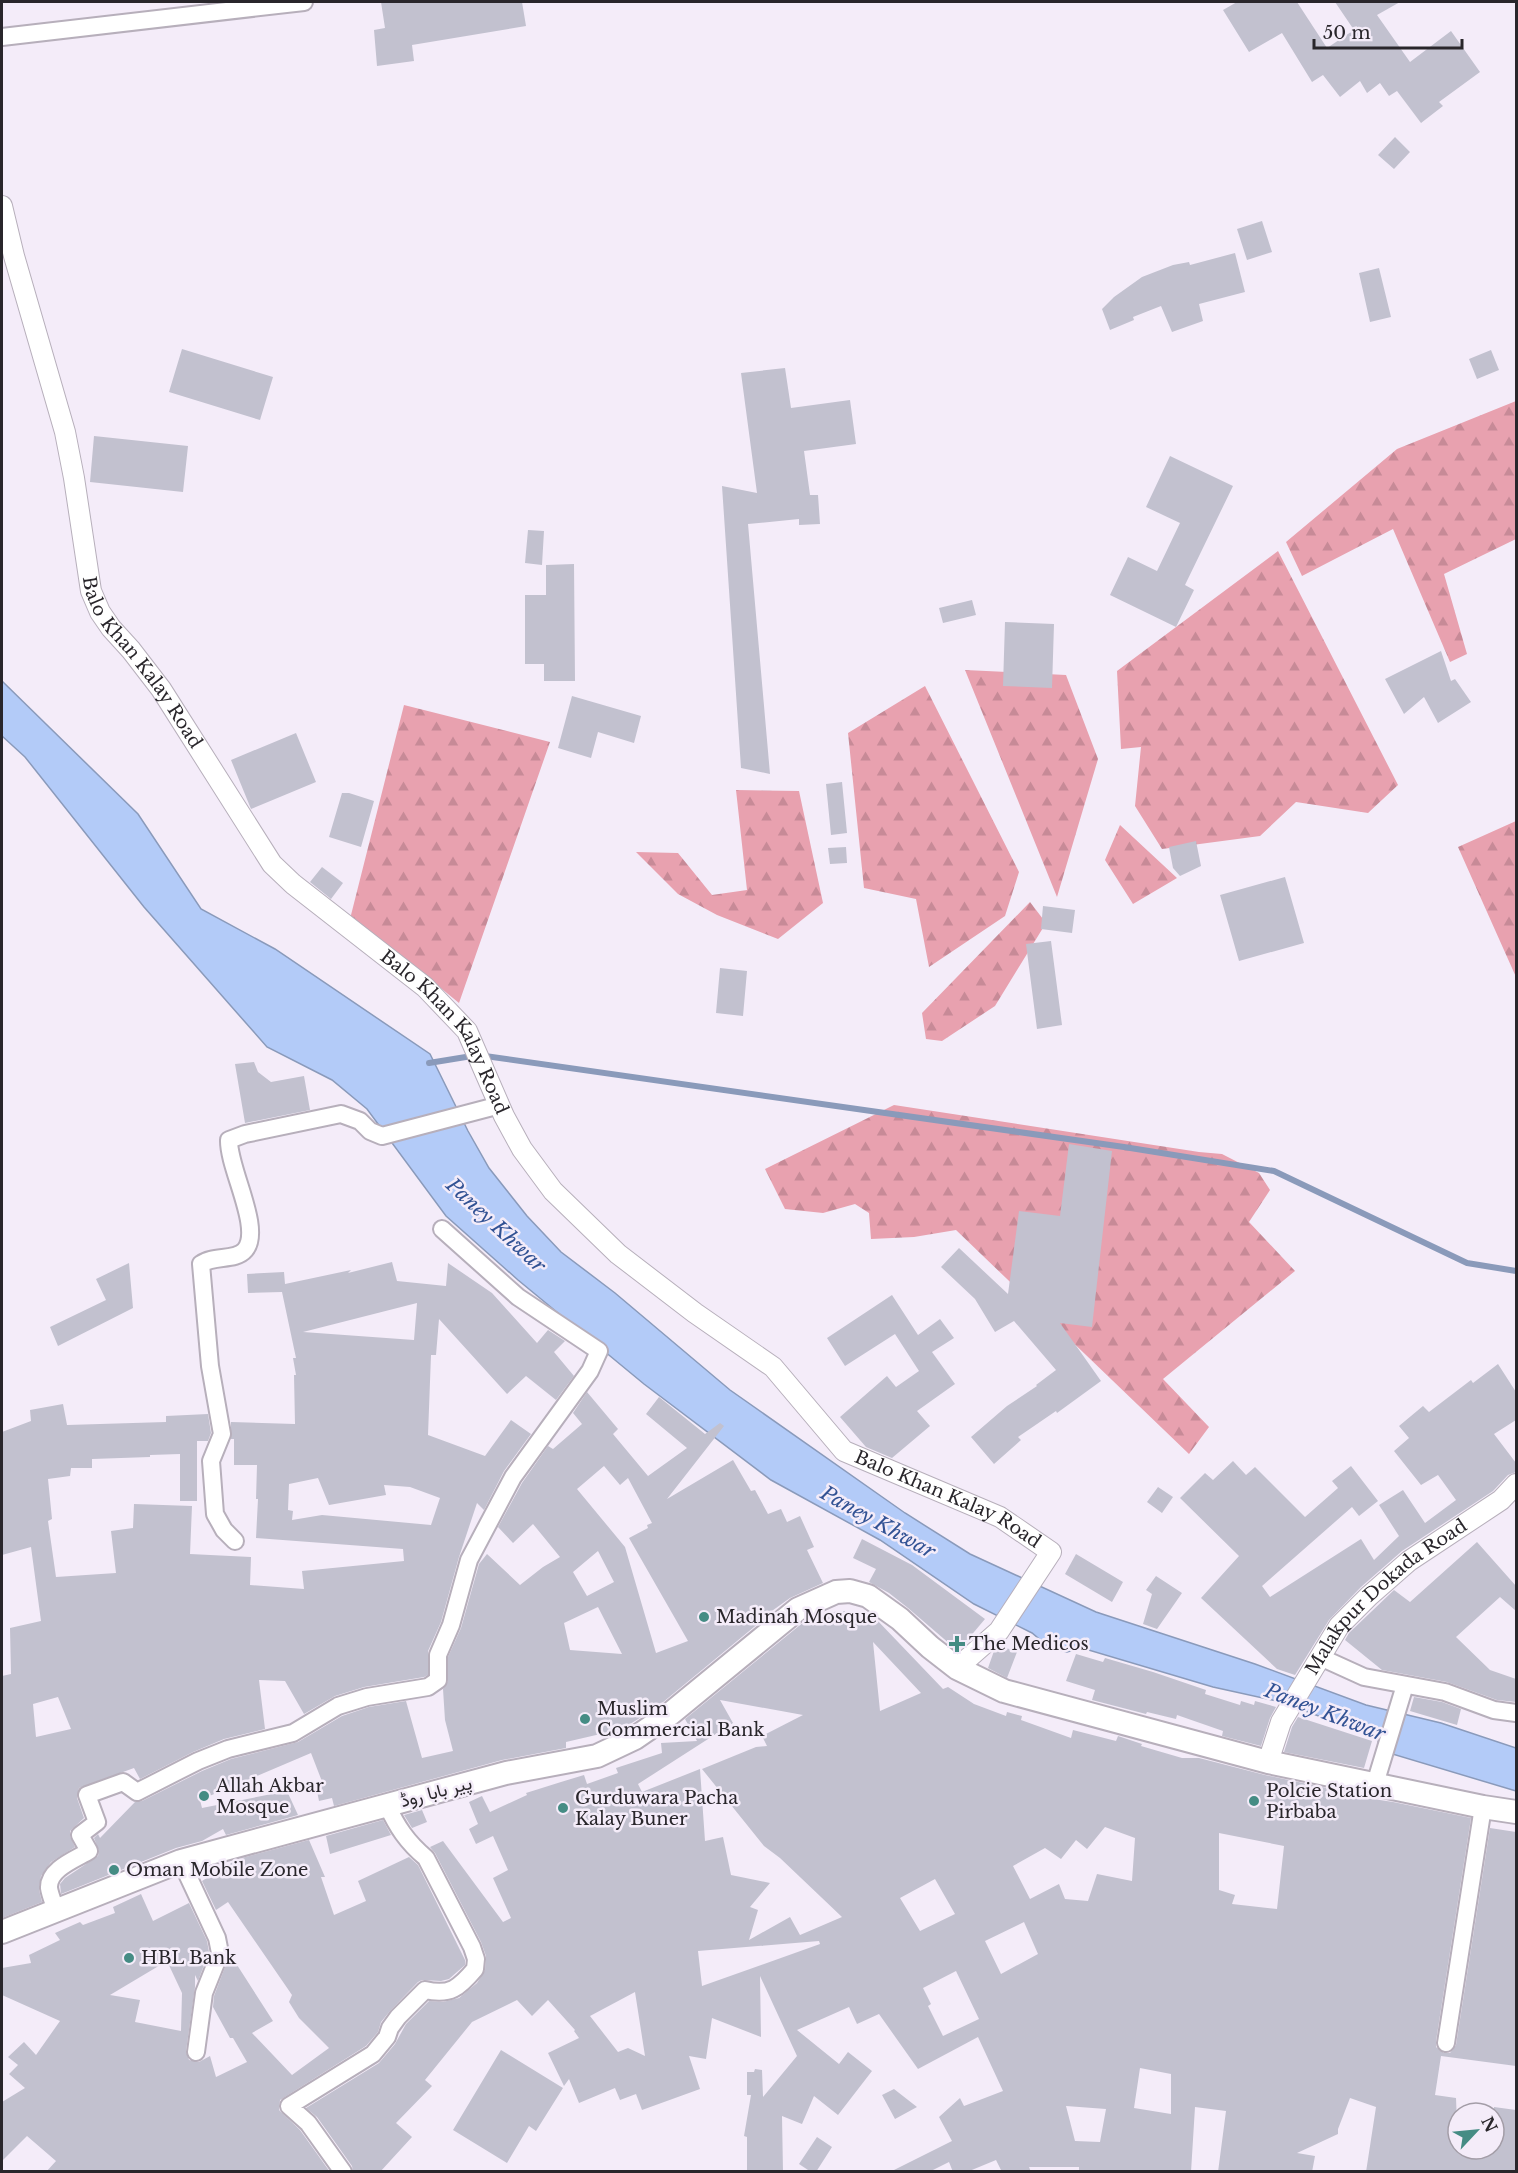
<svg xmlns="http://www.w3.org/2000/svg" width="1518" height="2173" font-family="'Libre Baskerville',Vazirmatn,serif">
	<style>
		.forest { fill: url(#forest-firs) }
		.water { fill: #b3cbf8; stroke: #8a9aba; stroke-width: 1.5 }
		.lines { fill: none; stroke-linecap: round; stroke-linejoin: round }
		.stream { stroke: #8a9aba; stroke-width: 6 }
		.building { fill: #c2c1cf; fill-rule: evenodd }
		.minor-casing { stroke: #b7afbb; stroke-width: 20 }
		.tertiary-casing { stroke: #b7afbb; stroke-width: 22 }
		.secondary-casing { stroke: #b7afbb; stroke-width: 26 }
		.minor { stroke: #fff; stroke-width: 16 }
		.tertiary { stroke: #fff; stroke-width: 20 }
		.secondary { stroke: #fff; stroke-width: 22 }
		.poi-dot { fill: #458c84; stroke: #f4ecf9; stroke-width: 2 }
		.labels { text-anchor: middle; stroke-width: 5; stroke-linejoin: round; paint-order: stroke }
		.street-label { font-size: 18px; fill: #29262b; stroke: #f4ecf9 }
		.poi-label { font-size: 18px; fill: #29262b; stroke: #f4ecf9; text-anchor: start }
		.water-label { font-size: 20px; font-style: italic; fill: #325294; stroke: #f4ecf9 }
	</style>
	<defs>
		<pattern id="forest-firs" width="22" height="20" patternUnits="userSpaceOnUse" patternTransform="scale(1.5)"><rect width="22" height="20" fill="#e8a1af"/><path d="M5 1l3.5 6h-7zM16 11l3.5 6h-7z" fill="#c78a97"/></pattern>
	</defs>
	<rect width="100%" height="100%" fill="#f4ecf9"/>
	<!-- forest -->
	<path class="forest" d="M1516,401V539L1444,574L1467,654L1450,662L1393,529L1302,576L1286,542L1397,449Z
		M1278,551L1398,785L1368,813L1296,802L1260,836L1162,849L1135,806L1141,747L1121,749L1117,671Z
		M965,670L1066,675L1098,759L1057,897Z
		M925,686L1019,872L1005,916L929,967L916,899L864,888L848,733Z
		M404,705L550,742L459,1003L426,976L349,923Z
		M736,790L799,791L823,903L778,939L717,915L678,894L636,852L678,853L712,895L747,890Z
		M1516,821V977L1458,847Z
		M1120,825L1177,878L1133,904L1105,860Z
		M1030,902L1046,923L995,1006L942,1041L926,1039L922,1013Z
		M894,1105L1199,1152L1222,1154L1259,1173L1270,1190L1249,1222L1295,1271L1163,1379L1209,1427L1189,1454L956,1230L914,1237L871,1239L869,1213L855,1204L823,1213L785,1209L765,1169Z"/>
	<!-- water -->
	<path class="water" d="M2,681L138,814L201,909L275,949L430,1054L468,1131L489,1168L527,1216L561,1252L615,1293L730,1390L905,1513L970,1554L1096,1612L1255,1664L1366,1705L1441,1723L1516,1748V1791L1379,1750L1378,1738L1281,1702L1213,1687L1082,1648L1067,1652L1050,1648L1032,1633L974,1604L880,1540L771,1480L644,1384L518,1280L446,1216L367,1109L332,1080L267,1047L144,907L25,757L2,736Z"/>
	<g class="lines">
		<!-- stream -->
		<path class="stream" d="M429,1063L478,1055L1124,1147L1274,1171L1467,1263L1516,1271"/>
	</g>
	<!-- building -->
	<path class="building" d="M381,2H522L526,26L412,45L414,61L377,66L374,30L385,28Z
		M1237,2H1297L1327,48L1354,30L1335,2H1400L1377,15L1410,62L1451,31L1480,72L1439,102L1443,106L1421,123L1397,91L1389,96L1380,83L1367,93L1360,81L1340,97L1323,75L1312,82L1282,33L1249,52L1223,10Z
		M1395,137L1410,152L1394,169L1378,155Z
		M1262,221L1272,252L1247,260L1237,229Z
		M1235,253L1245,292L1199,304L1203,321L1172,332L1161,306L1133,317L1134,320L1110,330L1102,309L1114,297L1142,277L1173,265L1189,262L1190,265Z
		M1379,268L1391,317L1370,322L1359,273Z
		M182,349L273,377L260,420L169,392Z
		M1491,350L1499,370L1477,379L1469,359Z
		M785,368L791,408L850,400L856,444L804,451L810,495H818L820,524L799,525V519L748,524L770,774L741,768L722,486L757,493L741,373Z
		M94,436L188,446L183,492L90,482Z
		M1170,456L1233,486L1185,585L1194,590L1176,627L1110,595L1128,557L1157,571L1180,523L1146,507Z
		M528,530L544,531L542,565L525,563Z
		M574,564L575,681H544V664H525V595H546V565Z
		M972,600L976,615L943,623L939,608Z
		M1005,622L1054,624L1052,688L1003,686Z
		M1441,651L1451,681L1455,679L1471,702L1438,723L1424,697L1404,714L1385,679Z
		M572,696L641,716L634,743L598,732L591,758L558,748Z
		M296,733L316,782L251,809L231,760Z
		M842,782L847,833L831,835L826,784Z
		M342,793H349L374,801L361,847L329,837Z
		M1196,841L1201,866L1180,876L1173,868L1169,847Z
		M846,847L847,863L830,864L828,848Z
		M322,867L343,883L331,899L310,882Z
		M1285,877L1304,943L1239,961L1220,895Z
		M1043,906L1075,910L1072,933L1041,929Z
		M1051,941L1062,1025L1037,1029L1026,944Z
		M720,968L747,971L743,1016L716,1013Z
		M254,1062L258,1072L271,1082L304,1076L310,1110L245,1123L235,1064Z
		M1069,1144L1112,1151L1092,1327L1060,1323L1101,1381L1057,1413L1056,1411L1018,1437L1021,1440L994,1464L971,1437L1007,1406L1037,1386L1036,1385L1056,1370L1014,1321L995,1332L975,1299L941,1267L959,1248L1008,1294L1019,1211L1060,1216Z
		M392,1262L397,1281L446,1286L448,1263L492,1293L537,1343L548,1330L565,1341L554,1352L574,1376L556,1400L526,1376L507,1394L439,1319L436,1355H431L428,1435L485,1456L511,1420L531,1434L504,1471L484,1510L477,1503L459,1557L441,1622L428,1651V1675L424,1677L364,1687L335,1696L304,1714L285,1681L259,1680L265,1729L224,1739L193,1752L140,1779L134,1768L79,1788L77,1798L84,1818L70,1831V1836L75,1847L51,1862L41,1876L39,1890L42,1902L2,1918V1676L11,1674L10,1628L41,1621L31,1547L2,1555V1432L31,1421L30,1410L63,1404L67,1425L166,1422V1416L208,1414L211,1433L208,1441H197V1501H180V1454L150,1455V1457L92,1459V1468H71L70,1476L48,1479L52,1519L48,1521L56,1577L116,1573L111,1531L133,1528L134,1504L192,1506L190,1554L251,1557L250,1585L304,1589L302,1571L404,1561L403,1549L256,1538L258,1499H256L257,1465H234V1439H231V1422L295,1424L294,1375H296L293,1358H296L282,1292L248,1293L247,1274L284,1272L285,1284L351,1270L348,1273ZM417,1303L414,1340L303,1332ZM318,1478L329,1505L386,1495L384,1485L410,1487L440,1498L431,1525L322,1515L292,1520L293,1511L288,1510L289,1484ZM58,1697L71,1729L36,1737L33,1704Z
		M129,1263L133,1308L58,1346L50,1327L106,1300L96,1279Z
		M892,1295L918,1335L940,1319L954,1338L932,1352L955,1384L917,1411L930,1426L892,1458L866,1447L840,1417L887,1376L896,1387L919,1371L895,1334L845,1366L827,1338Z
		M1498,1364L1516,1392V1420L1494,1434L1516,1463V1472L1508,1475L1493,1491L1402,1551L1361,1587L1329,1620L1295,1675L1277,1669L1201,1598L1239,1556L1180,1498L1205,1473L1213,1480L1233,1461L1246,1475L1255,1467L1305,1517L1338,1488L1332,1481L1351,1466L1378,1501L1359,1516L1352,1507L1262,1586L1270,1597L1361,1539L1374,1560L1399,1536L1379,1505L1403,1490L1425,1523L1456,1500L1438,1475L1421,1485L1394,1451L1409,1438L1399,1426L1423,1406L1429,1412L1471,1380L1473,1383Z
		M587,1392L618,1429L613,1434L648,1476L687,1448L646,1414L659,1397L705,1434L720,1423L724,1426L667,1499L733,1460L751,1491L755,1490L768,1514L781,1509L787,1522L800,1516L814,1547L807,1550L823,1583L790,1598L762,1618H765L662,1703L643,1713V1716L622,1729L566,1742V1748L502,1760L334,1806L332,1798L319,1801L316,1786L323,1784L311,1753L200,1800L202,1808L287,1791L298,1815L226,1835L223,1829L202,1841L176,1848L61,1894L60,1884L65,1878L98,1856L99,1851L94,1838L98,1834L100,1838L135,1802L142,1801L202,1771L231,1759L298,1742L342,1716L369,1707L406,1701L422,1758L453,1751L445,1720L443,1689L448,1681V1657L461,1628L479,1564L487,1554L520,1585L543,1567L560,1557L533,1524L513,1543L498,1527L522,1483L548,1446L553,1449L582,1424L573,1413ZM604,1466L620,1485L628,1478L652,1523L647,1525L648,1528L629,1538L688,1641L656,1653L625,1547L577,1489ZM598,1551L614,1582L587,1596L573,1572ZM598,1607L622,1654L570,1650L564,1623Z
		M1158,1487L1173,1497L1162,1513L1147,1502Z
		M862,1539L912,1565L985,1619L958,1651L908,1608L889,1593L869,1582L876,1569L853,1558Z
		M1477,1542L1516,1586V1611L1500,1597L1456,1637L1490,1670L1516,1679V1702L1497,1700L1447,1682L1382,1670L1345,1640L1349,1633L1394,1590L1410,1602Z
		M1076,1554L1123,1582L1112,1602L1065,1574Z
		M1156,1576L1182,1593L1157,1629L1143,1624L1152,1594L1146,1590Z
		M845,1611L846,1622L876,1619L943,1689L948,1687L974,1704L1006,1716L1007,1712L1022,1716L1021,1720L1071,1738L1073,1730L1116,1741L1118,1736L1142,1744L1141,1746L1182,1758H1199L1265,1775L1360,1795V1797L1393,1802L1471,1818L1436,2041V2047L1444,2053H1450L1456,2045L1490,1828L1516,1832V2066L1441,2056L1435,2095L1456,2098L1458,2149H1494V2107L1516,2110V2172H1366L1376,2107L1350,2098L1338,2129V2134L1297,2153L1315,2156L1312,2172H1218L1226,2111L1195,2107L1191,2172H1099L1079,2170V2167H1029L1031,2172H1002L996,2160L967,2172H953L949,2162L929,2172H890L952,2141L939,2117L960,2098L964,2106L1003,2091L978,2037L918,2069L879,2014L857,2024L849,2007L797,2030L839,2064L848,2052L872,2071L838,2115L814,2096L802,2124L782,2116L783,2172H747V2137L744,2136L751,2095H747V2072H754L755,2069L762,2070L763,2097L797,2056L760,1976L761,2037L712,2018L706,2059L689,2056L700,2089L642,2110L636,2094L620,2100L615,2088L579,2103L569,2079L564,2086L548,2053L579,2038L574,2031L575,2030L548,2000L532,2016L517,2000L472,2022L425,2080L432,2086L396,2123L412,2137L380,2172H353L352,2166L317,2117L306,2108L379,2063L395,2044L406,2024L429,2001L443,2002L459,1998L477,1983L485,1970L486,1956L481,1942L435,1853L430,1847L443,1841L503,1922L511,1918L493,1878L508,1870L493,1836L476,1844L469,1829L478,1824L469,1802L482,1796L490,1812L527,1795L526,1793L561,1782L584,1775L587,1784L618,1773L616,1768L662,1753L661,1743L697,1741L685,1719L805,1621L822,1613ZM873,1642L921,1693L880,1711ZM720,1700L803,1715L762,1736L767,1746L756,1747L702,1769L764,1846L780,1858L842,1917L800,1935L790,1917L749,1940L758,1910L750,1907L770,1883L731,1875L723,1837L705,1841L700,1769L642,1792L638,1784L733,1723ZM1105,1827L1135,1838L1132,1881L1097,1874L1088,1901L1065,1899L1059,1884L1030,1899L1013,1866L1045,1848L1061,1859L1076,1840L1087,1849ZM1219,1833L1284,1846L1277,1909L1232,1904L1235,1895L1219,1890ZM935,1879L955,1914L920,1931L900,1898ZM1024,1922L1038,1954L1001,1974L985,1941ZM819,1941L820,1944L702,1986L698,1951ZM956,1971L979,2019L943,2036L928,2006L931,2004L923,1988ZM635,1992L645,2056L628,2048L618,2052L590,2016ZM1140,2068L1171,2074V2114L1134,2108ZM1066,2106L1106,2109L1100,2142L1075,2141Z
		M1001,1646L1017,1652L1007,1678L988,1668L994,1651Z
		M1076,1654L1103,1662L1105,1658L1153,1672L1206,1690L1205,1694L1240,1705L1241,1701L1254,1705L1255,1701L1276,1707L1270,1718L1261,1746L1222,1736L1223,1731L1177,1715L1176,1719L1147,1712L1146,1714L1092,1700L1095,1690L1066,1681Z
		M1414,1697L1442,1702L1461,1709L1457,1725L1410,1711Z
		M1298,1717L1372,1741L1364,1768L1284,1752L1292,1727Z
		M422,1810L427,1822L412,1828L404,1815Z
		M383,1820L391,1835L330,1854L326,1836Z
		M309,1840L325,1877H321L334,1915L366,1901L358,1881L409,1857L418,1865L465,1960V1965L449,1979L441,1981L422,1980L418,1982L390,2011L381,2022L378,2032L366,2046L280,2100L279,2110L300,2130L330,2172H46L56,2161L27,2136L2,2161V2102L25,2088L9,2074L18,2065L8,2057L24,2042L36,2055L60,2021L2,1995V1968L31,1963L29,1955L60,1940L55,1933L80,1922L83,1925L115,1913L113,1907L141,1894L153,1921L189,1903L207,1941L209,1952L198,1981L195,1975V1987L186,2051L189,2060L199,2062L210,2056L216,2077L247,2062L233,2038H230L213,2007L214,1996L230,1954L273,2021L252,2033L292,2075L329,2048L299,2018L289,2002L292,1995L228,1902L216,1910L202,1881L238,1859ZM167,1961L182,1993L181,2031L135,2022L140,2000L110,1995Z
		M501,2050L563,2088L536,2131L529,2126L507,2163L453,2130Z
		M894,2089L917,2107L895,2119L882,2095Z
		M817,2137L832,2147L816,2172H811L799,2164Z"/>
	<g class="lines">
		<defs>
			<path id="minor" d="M2,37L304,2
				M235,1541L224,1530L215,1514L211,1461L222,1434L210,1366L201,1264C213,1255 236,1261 245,1250C263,1229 228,1168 229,1140L245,1134L341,1114L360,1121L370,1131L382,1136L500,1105
				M1320,1657L1364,1677L1445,1692L1494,1710L1516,1713
				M1375,1784L1405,1685
				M181,1861L217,1938L220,1953L204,1993L196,2052
				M56,1911C54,1904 50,1895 49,1888C48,1869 76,1859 89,1851L80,1835L97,1822L87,1795L123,1782L137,1792L198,1761L228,1749L293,1733L338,1706L367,1697L428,1687L438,1680V1655L451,1625L469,1560L513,1477L590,1371L599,1351L518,1297L442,1229
				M1446,2043L1483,1807
				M343,2172L308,2123L289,2106L373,2054L387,2037L390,2028L398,2017L425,1990C450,1996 459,1988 475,1969L476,1959L472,1947L426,1858C407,1842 397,1827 387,1805"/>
			<g id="tertiary">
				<path id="s1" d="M2,206L14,256L65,432L74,478L91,591L100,612L111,628L131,650L161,689L272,864L293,884L425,987L467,1031L504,1116L522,1149L553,1191L618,1254L695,1313L773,1367L844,1451L1000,1517L1051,1552L999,1631L957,1668"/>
				<path id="s2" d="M1268,1762L1281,1722L1339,1626L1369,1596L1409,1561L1501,1500L1516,1484"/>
			</g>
			<path id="secondary" d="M2,1932L181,1861L506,1773L597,1756L635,1738L670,1714L798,1609L836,1592L850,1591L868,1596L900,1619L930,1647L957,1668L1004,1691L1268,1762L1483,1807L1516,1812"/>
		</defs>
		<!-- minor casing -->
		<use href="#minor" class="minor-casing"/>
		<!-- tertiary casing -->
		<use href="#tertiary" class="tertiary-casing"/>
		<!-- secondary casing -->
		<use href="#secondary" class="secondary-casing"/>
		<!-- minor -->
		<use href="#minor" class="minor"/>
		<!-- tertiary -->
		<use href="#tertiary" class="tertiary"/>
		<!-- secondary -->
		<use href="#secondary" class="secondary"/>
	</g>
	<!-- markers -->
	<g class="poi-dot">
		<circle cx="704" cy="1617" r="6"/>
		<path d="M954 1635h6v6h6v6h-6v6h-6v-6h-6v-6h6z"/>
		<circle cx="585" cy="1719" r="6"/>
		<circle cx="204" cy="1796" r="6"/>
		<circle cx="1254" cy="1801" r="6"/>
		<circle cx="563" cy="1808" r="6"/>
		<circle cx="114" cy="1870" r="6"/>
		<circle cx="129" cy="1958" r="6"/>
	</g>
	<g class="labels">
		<!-- street labels -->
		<g class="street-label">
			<text dy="6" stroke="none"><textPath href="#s1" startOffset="483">Balo Khan Kalay Road</textPath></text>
			<text dy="6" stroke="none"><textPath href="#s1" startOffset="969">Balo Khan Kalay Road</textPath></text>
			<text dy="6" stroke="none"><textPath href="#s1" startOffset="1671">Balo Khan Kalay Road</textPath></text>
			<text dy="6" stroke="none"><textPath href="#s2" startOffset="208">Malakpur Dokada Road</textPath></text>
			<text transform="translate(436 1792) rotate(-15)" y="6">پیر بابا روڈ</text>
		</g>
		<!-- poi labels -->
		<g class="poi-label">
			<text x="716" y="1623">Madinah Mosque</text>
			<text x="969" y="1650">The Medicos</text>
			<text x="597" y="1715">Muslim<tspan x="597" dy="21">Commercial Bank</tspan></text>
			<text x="216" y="1792">Allah Akbar<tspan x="216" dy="21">Mosque</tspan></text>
			<text x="1266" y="1797">Polcie Station<tspan x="1266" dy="21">Pirbaba</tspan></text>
			<text x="575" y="1804">Gurduwara Pacha<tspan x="575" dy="21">Kalay Buner</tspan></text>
			<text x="126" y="1876">Oman Mobile Zone</text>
			<text x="141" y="1964">HBL Bank</text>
		</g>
		<!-- water labels -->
		<g class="water-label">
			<text transform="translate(496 1225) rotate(43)" y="7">Paney Khwar</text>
			<text transform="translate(878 1522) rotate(29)" y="7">Paney Khwar</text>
			<text transform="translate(1325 1712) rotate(21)" y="7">Paney Khwar</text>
		</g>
	</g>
	<!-- border -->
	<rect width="1518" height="2173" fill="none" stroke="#29262b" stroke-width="6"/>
	<!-- north arrow -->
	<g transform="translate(1476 2131) rotate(64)"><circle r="28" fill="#f4ecf9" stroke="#a39da7" stroke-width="1.5"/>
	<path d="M0-4.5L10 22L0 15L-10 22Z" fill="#458c84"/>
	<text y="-9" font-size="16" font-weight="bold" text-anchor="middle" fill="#29262b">N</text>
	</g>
	<!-- scale -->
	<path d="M1314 39v9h148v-9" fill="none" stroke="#29262b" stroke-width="3"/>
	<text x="1323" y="39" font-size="18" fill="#29262b" stroke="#f4ecf9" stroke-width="4.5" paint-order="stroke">50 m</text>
</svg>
